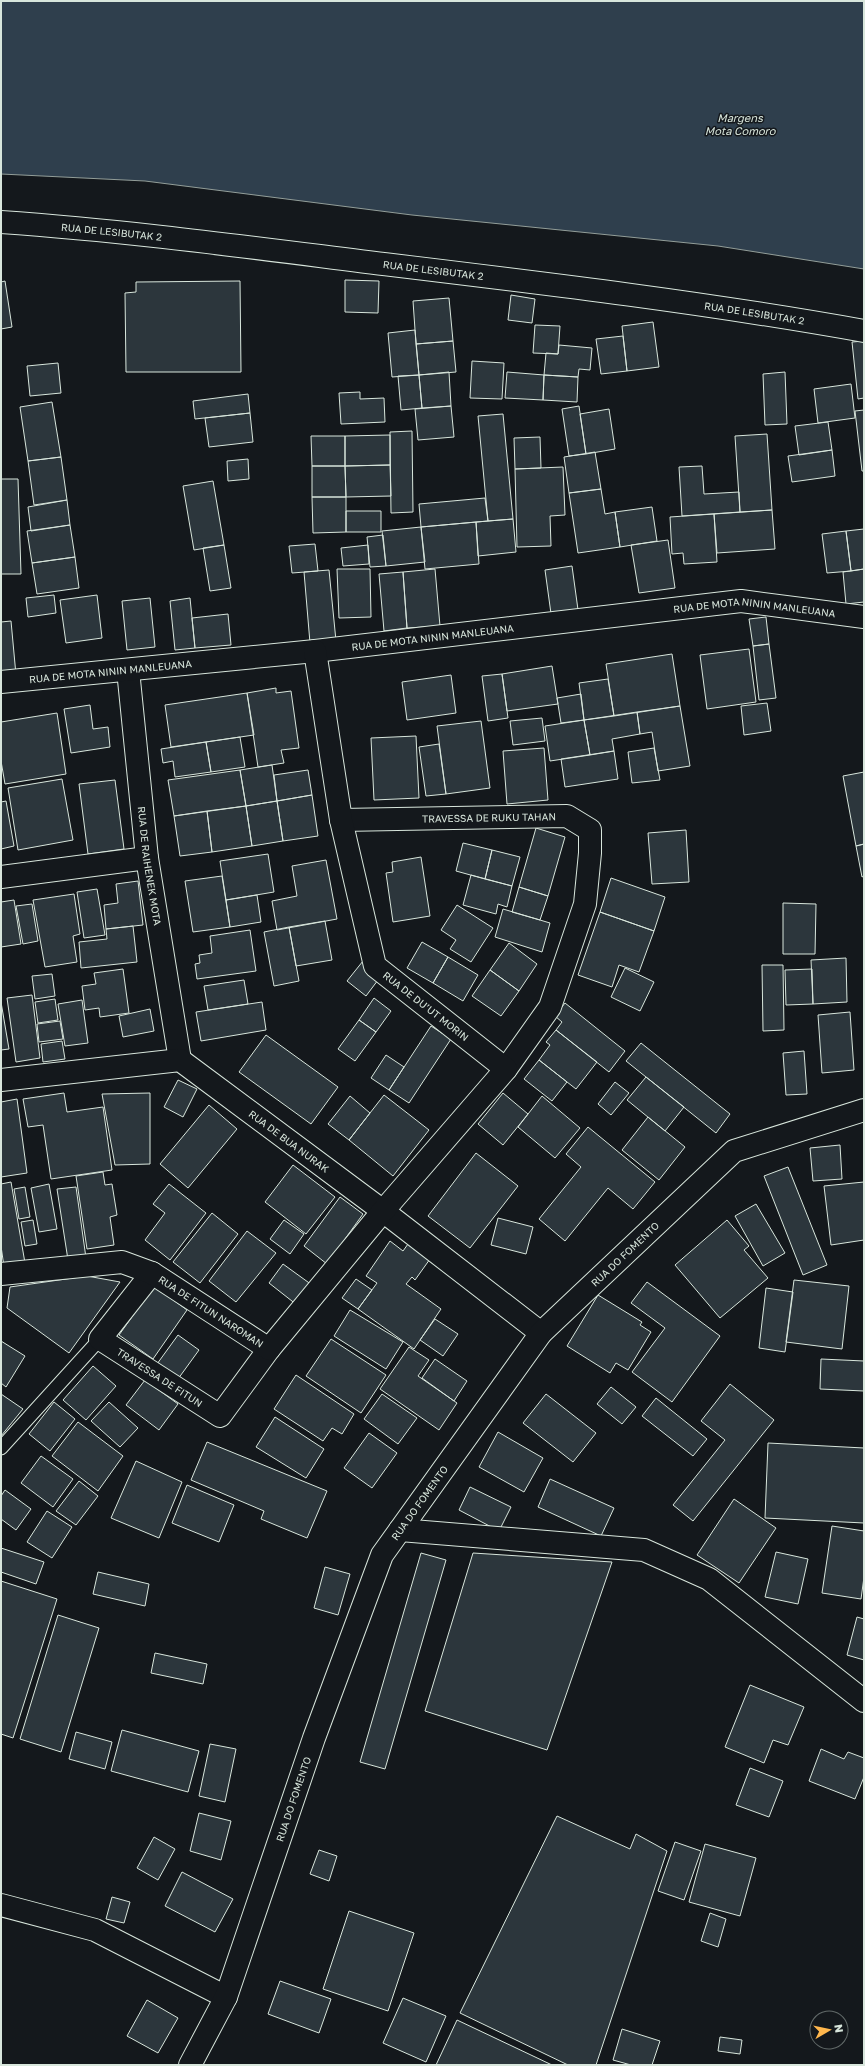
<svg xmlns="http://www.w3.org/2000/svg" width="865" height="2066" font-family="'Golos Text',sans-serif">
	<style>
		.water { fill: #2f3f4d; stroke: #939e99 }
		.building { fill: #2c363c; stroke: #d8e6dc }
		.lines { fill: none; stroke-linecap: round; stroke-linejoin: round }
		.lane-casing { stroke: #d8e6dc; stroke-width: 15 }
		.street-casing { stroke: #d8e6dc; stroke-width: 24 }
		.secondary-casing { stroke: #d8e6dc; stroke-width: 24 }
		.primary-casing { stroke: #d8e6dc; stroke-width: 24 }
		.lane { stroke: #14181c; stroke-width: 13 }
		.street { stroke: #14181c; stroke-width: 22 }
		.secondary { stroke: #14181c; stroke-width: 22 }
		.primary { stroke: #14181c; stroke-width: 22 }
		.labels { text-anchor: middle; stroke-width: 3; stroke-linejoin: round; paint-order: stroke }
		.street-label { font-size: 10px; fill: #d8e6dc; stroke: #14181c }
		.water-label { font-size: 11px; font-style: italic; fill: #d8e6dc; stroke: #14181c }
	</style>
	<rect width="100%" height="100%" fill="#14181c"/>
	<!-- water -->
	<path class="water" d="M1,1H864V269L718,246L412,215L145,181L1,174Z"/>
	<!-- building -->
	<path class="building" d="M345,280L379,281L378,313L345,312Z
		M5,281L12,327L1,329V282Z
		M240,281L241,372H126L125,293L136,292V282Z
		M511,295L535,299L532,323L508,320Z
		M449,298L453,341L416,344L413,301Z
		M653,322L659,367L627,371L622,326Z
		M535,325L560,326L558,354L533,353Z
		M415,330L419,375L392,377L388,333Z
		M623,336L627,371L601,374L596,339Z
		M453,341L456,372L419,375L416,344Z
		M864,341V398L858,399L852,342Z
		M559,345L592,348L590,370L579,369L578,377L544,375L546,353L558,354Z
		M472,361L504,363L502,399L470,398Z
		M58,363L61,393L30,396L27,366Z
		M449,372L451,406L422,408L419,375Z
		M507,372L544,375L543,400L505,398Z
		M785,372L787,424L765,425L763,374Z
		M419,375L422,408L401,410L398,376Z
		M544,375L578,377L577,402L543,400Z
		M851,384L855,418L818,423L814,389Z
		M360,392V399L384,398L385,422L341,424L339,393Z
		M248,394L250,413L195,419L193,401Z
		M52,402L61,457L28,461L20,407Z
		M451,406L454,437L418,440L415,409Z
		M579,406L586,454L569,456L562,409Z
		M609,409L615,449L586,454L580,414Z
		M864,410V471H862L855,411Z
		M250,413L253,442L209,447L205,418Z
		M503,414L513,519L488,521L478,416Z
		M828,422L832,450L799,455L795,426Z
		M412,431L413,512L391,513L390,432Z
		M767,434L772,510L740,512L735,436Z
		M390,435V465L345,466V436Z
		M311,436H345V466H312Z
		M540,437L541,468L515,469L514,438Z
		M832,450L835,476L792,482L788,456Z
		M595,452L601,489L569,493L564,457Z
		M61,457L67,500L34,505L28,461Z
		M248,459L249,479L228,481L227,461Z
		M390,465L391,496L346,497L345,466Z
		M312,466H345L346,497H312Z
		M702,466L704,494L739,492L740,512L682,516L679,467Z
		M563,467L565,515L550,516L551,546L517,547L515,469Z
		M1,479H18L21,574H1Z
		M213,481L224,545L194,550L183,486Z
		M601,489L605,514L615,512L620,547L578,553L569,493Z
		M312,497H346V532L313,533Z
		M485,498L488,521L421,527L419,504Z
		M67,500L70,525L31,531L28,507Z
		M652,507L657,541L620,547L615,512Z
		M772,510L775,549L717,553L714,514Z
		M346,511H381V532H346Z
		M714,514L717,562L684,564L683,553L672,554L670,517Z
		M513,519L516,552L478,556L476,522Z
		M476,522L479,564L425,569L421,527Z
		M70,525L75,557L32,563L27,531Z
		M421,527L425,562L386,566L382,531Z
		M864,529V569L851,571L846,531Z
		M846,531L851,571L827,573L822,534Z
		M383,535L386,566L370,567L367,537Z
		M668,540L675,588L639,593L631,545Z
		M315,544L318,571L292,573L289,546Z
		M224,545L231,588L210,591L203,548Z
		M368,545L369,564L343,566L341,548Z
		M75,557L79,588L37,594L32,563Z
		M572,566L579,617L552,621L545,570Z
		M337,569H370L371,617L339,618Z
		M435,569L440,626L407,628L403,572Z
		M864,569V602L846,604L843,572Z
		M329,570L336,641L310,643L304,572Z
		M403,572L407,628L384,631L379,574Z
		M54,595L56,613L28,617L26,598Z
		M97,595L102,638L66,643L60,600Z
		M150,598L155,647L127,650L122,601Z
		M190,598L195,648L175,650L170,601Z
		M228,614L231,645L195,648L192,618Z
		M766,617L769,644L753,646L749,619Z
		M11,621L16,675L1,676V622Z
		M769,644L776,698L759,700L753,646Z
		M749,649L756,702L707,709L700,655Z
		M672,654L680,706L614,716L606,664Z
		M552,666L558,704L507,711L502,674Z
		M502,674L508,718L488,721L482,676Z
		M451,675L456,713L407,720L402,682Z
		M608,679L614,716L584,720L579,683Z
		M276,688V693L291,691L299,748L281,750L284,763L258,767L247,693Z
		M247,693L254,735L171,747L165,705Z
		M581,694L584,720L561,723L557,698Z
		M767,703L771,731L744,735L741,706Z
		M90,705L93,729L108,727L110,747L71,753L64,709Z
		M680,706L690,766L658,771L652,732L640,734L637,712Z
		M637,712L640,734L612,739L614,751L590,755L584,720Z
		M57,713L66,774L5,784L1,761V722Z
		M542,718L545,741L513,745L510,721Z
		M584,720L590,755L550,761L545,726Z
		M481,721L490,788L446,794L437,726Z
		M416,736L419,798L374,800L371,738Z
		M240,737L245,767L211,772L206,742Z
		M206,742L211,772L175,777L173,761L163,763L161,749Z
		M439,744L446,794L426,796L419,747Z
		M544,748L548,800L507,804L503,751Z
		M654,748L660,780L632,783L628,752Z
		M614,751L618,779L565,787L561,759Z
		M272,765L277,801L246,806L240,770Z
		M240,770L246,806L174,816L168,780Z
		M308,770L312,795L277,801L274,775Z
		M864,772V844L856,846L843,776Z
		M62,779L73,840L18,850L8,788Z
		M115,780L124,849L88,854L79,784Z
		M312,795L318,836L283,841L277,801Z
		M6,801L14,846L1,849V802Z
		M277,801L283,841L252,846L246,806Z
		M246,806L252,846L212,852L207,811Z
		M207,811L212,852L180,856L174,816Z
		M536,828L565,837L548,896L519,887Z
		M686,830L689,882L652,884L648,833Z
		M463,843L492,850L485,879L456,871Z
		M864,844V876L862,877L856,846Z
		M492,850L520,857L512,886L485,879Z
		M268,854L274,892L226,900L220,861Z
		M421,857L430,916L393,922L386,873L393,872L392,862Z
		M326,860L337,919L277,930L272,901L297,896L292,866Z
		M471,875L512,886L507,907L498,904L496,914L463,905Z
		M222,876L230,927L193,932L185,881Z
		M611,878L665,897L654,931L600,912Z
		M138,881L143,925L106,929L104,905L118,903L116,884Z
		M519,887L548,896L540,920L512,912Z
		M97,889L105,935L84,938L77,892Z
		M74,894L80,934L73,936L77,962L45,967L33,900Z
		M257,895L261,922L230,927L226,900Z
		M14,900L21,944L1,947V902Z
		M783,903L816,904L815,954H783Z
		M32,904L38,941L23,944L16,906Z
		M457,905L493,928L471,962L450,949L456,940L441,930Z
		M503,909L550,923L542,952L495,937Z
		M600,912L654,931L639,972L619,965L612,987L578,975Z
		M325,921L332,960L296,966L289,927Z
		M133,926L137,962L81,968L79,942L107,939L106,929Z
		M289,927L299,981L274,986L264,932Z
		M250,930L256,971L197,979L195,964L200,963L199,955L212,953L210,936Z
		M422,942L448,957L433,983L407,968Z
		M509,943L537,964L519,991L490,970Z
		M448,957L478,975L463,1001L433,983Z
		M846,958L847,1002L813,1004L811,960Z
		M363,961L381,976L366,996L347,981Z
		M762,965H783L784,1030L763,1031Z
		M625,968L654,982L640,1011L611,997Z
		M123,969L129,1013L100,1017L99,1008L85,1010L82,986L96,984L94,973Z
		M812,969L813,1004L786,1005L785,970Z
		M490,970L519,991L501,1016L472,996Z
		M52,974L55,996L35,999L32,976Z
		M244,980L248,1004L208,1010L204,986Z
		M32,995L40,1058L16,1062L7,998Z
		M374,998L391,1011L376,1032L359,1020Z
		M55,999L58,1020L38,1023L35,1002Z
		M82,1000L88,1043L65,1046L58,1004Z
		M1,1002L9,1049L1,1050Z
		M262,1002L266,1030L201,1041L196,1012Z
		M565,1003L625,1051L609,1072L556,1030L562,1022L555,1016Z
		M150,1009L154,1031L123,1037L119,1016Z
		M850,1012L854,1070L822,1073L818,1015Z
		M359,1020L376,1032L355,1061L338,1049Z
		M60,1021L63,1039L39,1042L37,1024Z
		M431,1026L451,1039L409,1103L389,1090Z
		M556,1030L597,1062L576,1089L539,1060L550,1045L546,1042Z
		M266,1035L338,1087L311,1124L239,1072Z
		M62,1041L65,1059L43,1062L41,1044Z
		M641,1043L730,1114L716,1133L626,1061Z
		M804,1051L807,1094L786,1095L783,1053Z
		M386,1055L404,1067L389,1090L371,1078Z
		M539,1060L567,1082L552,1101L524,1079Z
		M646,1077L684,1107L665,1131L627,1100Z
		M178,1080L197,1089L183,1117L164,1107Z
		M615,1082L629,1093L611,1115L598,1104Z
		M64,1093L67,1112L103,1107L112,1170L51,1179L43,1125L28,1127L23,1099Z
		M150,1093V1164L115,1165L102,1094Z
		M503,1093L528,1114L503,1145L478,1124Z
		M384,1095L429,1130L393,1176L349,1140Z
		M350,1096L370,1113L349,1140L328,1124Z
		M542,1096L580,1128L555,1158L518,1127Z
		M17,1099L27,1173L1,1177V1102Z
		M209,1105L237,1129L188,1188L160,1164Z
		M648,1117L685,1147L659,1180L622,1150Z
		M588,1127L655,1182L633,1209L608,1188L565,1241L539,1219L581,1167L566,1154Z
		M840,1145L842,1179L813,1181L810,1148Z
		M476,1153L518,1186L470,1248L428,1216Z
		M293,1165L335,1197L306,1234L265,1202Z
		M788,1167L827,1265L803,1275L764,1176Z
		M103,1172L105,1185L112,1184L117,1215L110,1217L114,1245L87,1249L76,1176Z
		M11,1182L25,1263L4,1267L1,1246V1184Z
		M864,1182V1240L831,1245L824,1186Z
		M49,1184L57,1229L39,1232L31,1188Z
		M169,1184L206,1213L170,1260L145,1240L165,1213L153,1204Z
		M25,1187L30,1217L19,1219L14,1189Z
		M76,1187L86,1258L68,1260L57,1189Z
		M340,1197L363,1214L327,1264L304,1246Z
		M756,1204L785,1253L763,1266L735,1216Z
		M212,1213L238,1234L200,1283L173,1262Z
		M498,1218L533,1227L526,1254L491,1245Z
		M33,1220L37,1244L25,1246L21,1222Z
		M284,1220L304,1234L290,1254L270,1239Z
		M727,1220L749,1246L744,1250L768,1278L720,1318L675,1265Z
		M247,1231L276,1253L236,1302L209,1281Z
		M390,1241L403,1251L408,1244L430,1259L415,1280L412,1277L406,1284L441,1309L414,1349L358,1309L377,1283L366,1276Z
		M283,1264L312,1285L297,1305L269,1283Z
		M87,1276L120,1282L69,1353L7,1308L10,1287Z
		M356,1279L372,1290L358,1309L342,1298Z
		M794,1280L849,1286L842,1349L786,1342Z
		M647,1282L720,1336L672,1402L632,1372L665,1328L631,1303Z
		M154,1286L187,1310L153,1359L119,1335Z
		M766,1288L793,1292L785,1352L759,1348Z
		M598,1295L642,1322L640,1325L651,1332L628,1370L616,1363L610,1373L567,1346Z
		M350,1310L403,1342L386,1369L334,1336Z
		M435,1319L458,1334L443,1356L420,1340Z
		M178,1335L199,1350L178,1379L157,1364Z
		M331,1339L386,1375L361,1413L306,1376Z
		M1,1341L25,1356L6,1387L1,1383Z
		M409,1347L429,1360L418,1376L457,1403L439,1430L380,1389Z
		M435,1359L467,1381L454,1401L422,1378Z
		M821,1359L864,1361V1391L820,1389Z
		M93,1366L116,1386L86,1420L63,1400Z
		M296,1375L354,1414L342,1434L332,1428L323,1441L274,1409Z
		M145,1380L178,1404L159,1430L126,1405Z
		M730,1384L774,1420L693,1521L673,1505L725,1440L701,1421Z
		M611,1387L636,1407L622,1424L597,1404Z
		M1,1394L23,1409L1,1436Z
		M382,1394L417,1418L398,1444L364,1419Z
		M546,1394L596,1433L573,1462L523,1423Z
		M656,1398L707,1439L693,1456L642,1416Z
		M54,1402L75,1419L50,1451L29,1434Z
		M109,1402L138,1428L120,1447L91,1421Z
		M275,1417L324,1449L306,1478L256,1447Z
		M78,1422L123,1456L98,1491L52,1456Z
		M498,1432L543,1458L524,1492L479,1467Z
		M369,1433L397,1453L372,1488L344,1468Z
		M207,1442L327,1491L307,1538L261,1519L264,1511L191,1480Z
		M768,1443L864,1448V1523L765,1518Z
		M41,1456L73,1479L53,1507L21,1483Z
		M136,1461L182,1482L159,1538L111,1518Z
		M550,1479L614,1508L601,1536L538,1507Z
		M79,1481L98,1496L76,1525L56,1511Z
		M187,1485L234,1505L219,1542L172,1523Z
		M470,1487L511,1507L499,1531L459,1510Z
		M5,1490L31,1509L16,1530L1,1519V1496Z
		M734,1499L776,1528L739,1583L697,1555Z
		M47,1511L72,1527L52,1558L27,1542Z
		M832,1526L864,1531V1577L861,1599L822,1593Z
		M1,1548L44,1562L36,1584L1,1572Z
		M776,1552L808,1559L798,1604L765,1597Z
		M421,1553L446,1560L385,1769L360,1762Z
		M473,1553L612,1562L547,1750L425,1711Z
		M325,1567L350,1574L338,1615L314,1608Z
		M98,1572L149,1584L145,1606L93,1594Z
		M1,1581L57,1599L13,1738L1,1734Z
		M58,1615L99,1628L61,1752L20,1739Z
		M857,1617L864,1619V1660L847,1655Z
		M155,1653L207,1664L203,1684L151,1673Z
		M750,1685L804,1707L788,1745L773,1740L764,1763L725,1747Z
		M122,1730L199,1751L188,1792L111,1771Z
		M76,1732L112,1742L105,1769L69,1759Z
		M210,1744L236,1749L225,1802L199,1796Z
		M821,1749L844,1759L848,1752L864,1758V1777L855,1799L809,1781Z
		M750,1768L783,1781L769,1817L736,1805Z
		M199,1813L231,1821L221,1860L190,1851Z
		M557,1816L630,1849L636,1834L667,1851L596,2065H568L460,2013Z
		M154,1837L175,1849L158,1880L137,1868Z
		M675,1842L701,1851L684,1900L658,1891Z
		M705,1844L756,1858L740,1916L689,1902Z
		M319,1850L337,1856L329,1881L310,1874Z
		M182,1872L233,1899L215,1932L165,1906Z
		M112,1897L130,1902L124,1923L106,1919Z
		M349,1911L414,1933L388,2011L323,1989Z
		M710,1913L726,1919L718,1947L701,1941Z
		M280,1981L331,1999L319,2033L268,2014Z
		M403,1998L446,2016L426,2062L383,2043Z
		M147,2000L178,2018L158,2053L127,2036Z
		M457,2020L552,2065H436Z
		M622,2029L660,2041L652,2065H631L613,2060Z
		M720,2037L742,2040L740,2054L718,2051Z"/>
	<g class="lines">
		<defs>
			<path id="lane" d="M1,1448L100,1339"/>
			<g id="street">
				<path id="s1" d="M128,670L147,858L180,1060"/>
				<path id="s2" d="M1,682L315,651L741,601L864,617"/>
				<path id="s3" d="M341,820L567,816L590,830V853L585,904L550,1007L506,1069"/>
				<path d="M1,877L147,858"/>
				<path id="s4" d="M1,1080L180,1060L383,1211L541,1333"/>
				<path id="s5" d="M152,1273L100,1339L220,1416L269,1349"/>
				<path id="s6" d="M1,1274L122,1262L152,1273L269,1349L383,1211L506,1069L375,966L341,820L315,651"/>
				<path d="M400,1530L644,1550L709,1579L864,1701"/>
				<path d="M1,1905L95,1930L226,1997"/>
			</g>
			<g id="secondary">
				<path id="s7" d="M190,2065L226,1997L314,1738L382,1555L541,1333L734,1151L864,1110"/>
			</g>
			<g id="primary">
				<path id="s8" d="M1,222C132,231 262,249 392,265C550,284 708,303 864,331"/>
			</g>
		</defs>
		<!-- lane casing -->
		<use href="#lane" class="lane-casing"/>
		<!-- street casing -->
		<use href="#street" class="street-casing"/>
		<!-- secondary casing -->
		<use href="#secondary" class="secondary-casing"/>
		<!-- primary casing -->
		<use href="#primary" class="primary-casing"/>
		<!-- lane -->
		<use href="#lane" class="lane"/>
		<!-- street -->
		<use href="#street" class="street"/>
		<!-- secondary -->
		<use href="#secondary" class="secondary"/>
		<!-- primary -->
		<use href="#primary" class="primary"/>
	</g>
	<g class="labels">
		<!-- street labels -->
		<g class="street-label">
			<text dy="4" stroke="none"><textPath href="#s8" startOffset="111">RUA DE LESIBUTAK 2</textPath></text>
			<text dy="4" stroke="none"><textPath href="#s8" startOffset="435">RUA DE LESIBUTAK 2</textPath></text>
			<text dy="4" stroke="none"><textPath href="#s8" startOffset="759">RUA DE LESIBUTAK 2</textPath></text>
			<text dy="4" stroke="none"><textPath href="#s2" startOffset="758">RUA DE MOTA NININ MANLEUANA</textPath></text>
			<text dy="4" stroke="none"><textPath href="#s2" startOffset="434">RUA DE MOTA NININ MANLEUANA</textPath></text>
			<text dy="4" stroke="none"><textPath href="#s2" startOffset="110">RUA DE MOTA NININ MANLEUANA</textPath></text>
			<text dy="4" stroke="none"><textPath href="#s3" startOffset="148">TRAVESSA DE RUKU TAHAN</textPath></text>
			<text dy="4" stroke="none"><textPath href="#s1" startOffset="197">RUA DE RAIHENEK MOTA</textPath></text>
			<text transform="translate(426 1006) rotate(38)" y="4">RUA DE DU’UT MORIN</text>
			<text dy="4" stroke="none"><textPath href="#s4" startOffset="316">RUA DE BUA NURAK</textPath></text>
			<text dy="4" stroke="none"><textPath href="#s7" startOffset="934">RUA DO FOMENTO</textPath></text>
			<text dy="4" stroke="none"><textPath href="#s6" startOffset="224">RUA DE FITUN NAROMAN</textPath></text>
			<text dy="4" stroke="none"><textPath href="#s5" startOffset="155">TRAVESSA DE FITUN</textPath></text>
			<text dy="4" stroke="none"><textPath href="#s7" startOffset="610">RUA DO FOMENTO</textPath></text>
			<text dy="4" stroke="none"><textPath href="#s7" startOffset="286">RUA DO FOMENTO</textPath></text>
		</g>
		<!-- water labels -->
		<g class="water-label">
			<text x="740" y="122">Margens<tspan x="740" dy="13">Mota Comoro</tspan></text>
		</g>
	</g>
	<!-- border -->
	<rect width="865" height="2066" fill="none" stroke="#d8e6dc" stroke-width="4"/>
	<!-- north arrow -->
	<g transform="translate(829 2030) rotate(81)"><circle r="19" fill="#14181c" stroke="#626a69"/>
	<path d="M0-3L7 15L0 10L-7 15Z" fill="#ffb74d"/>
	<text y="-6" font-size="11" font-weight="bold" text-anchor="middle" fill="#d8e6dc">N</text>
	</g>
</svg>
